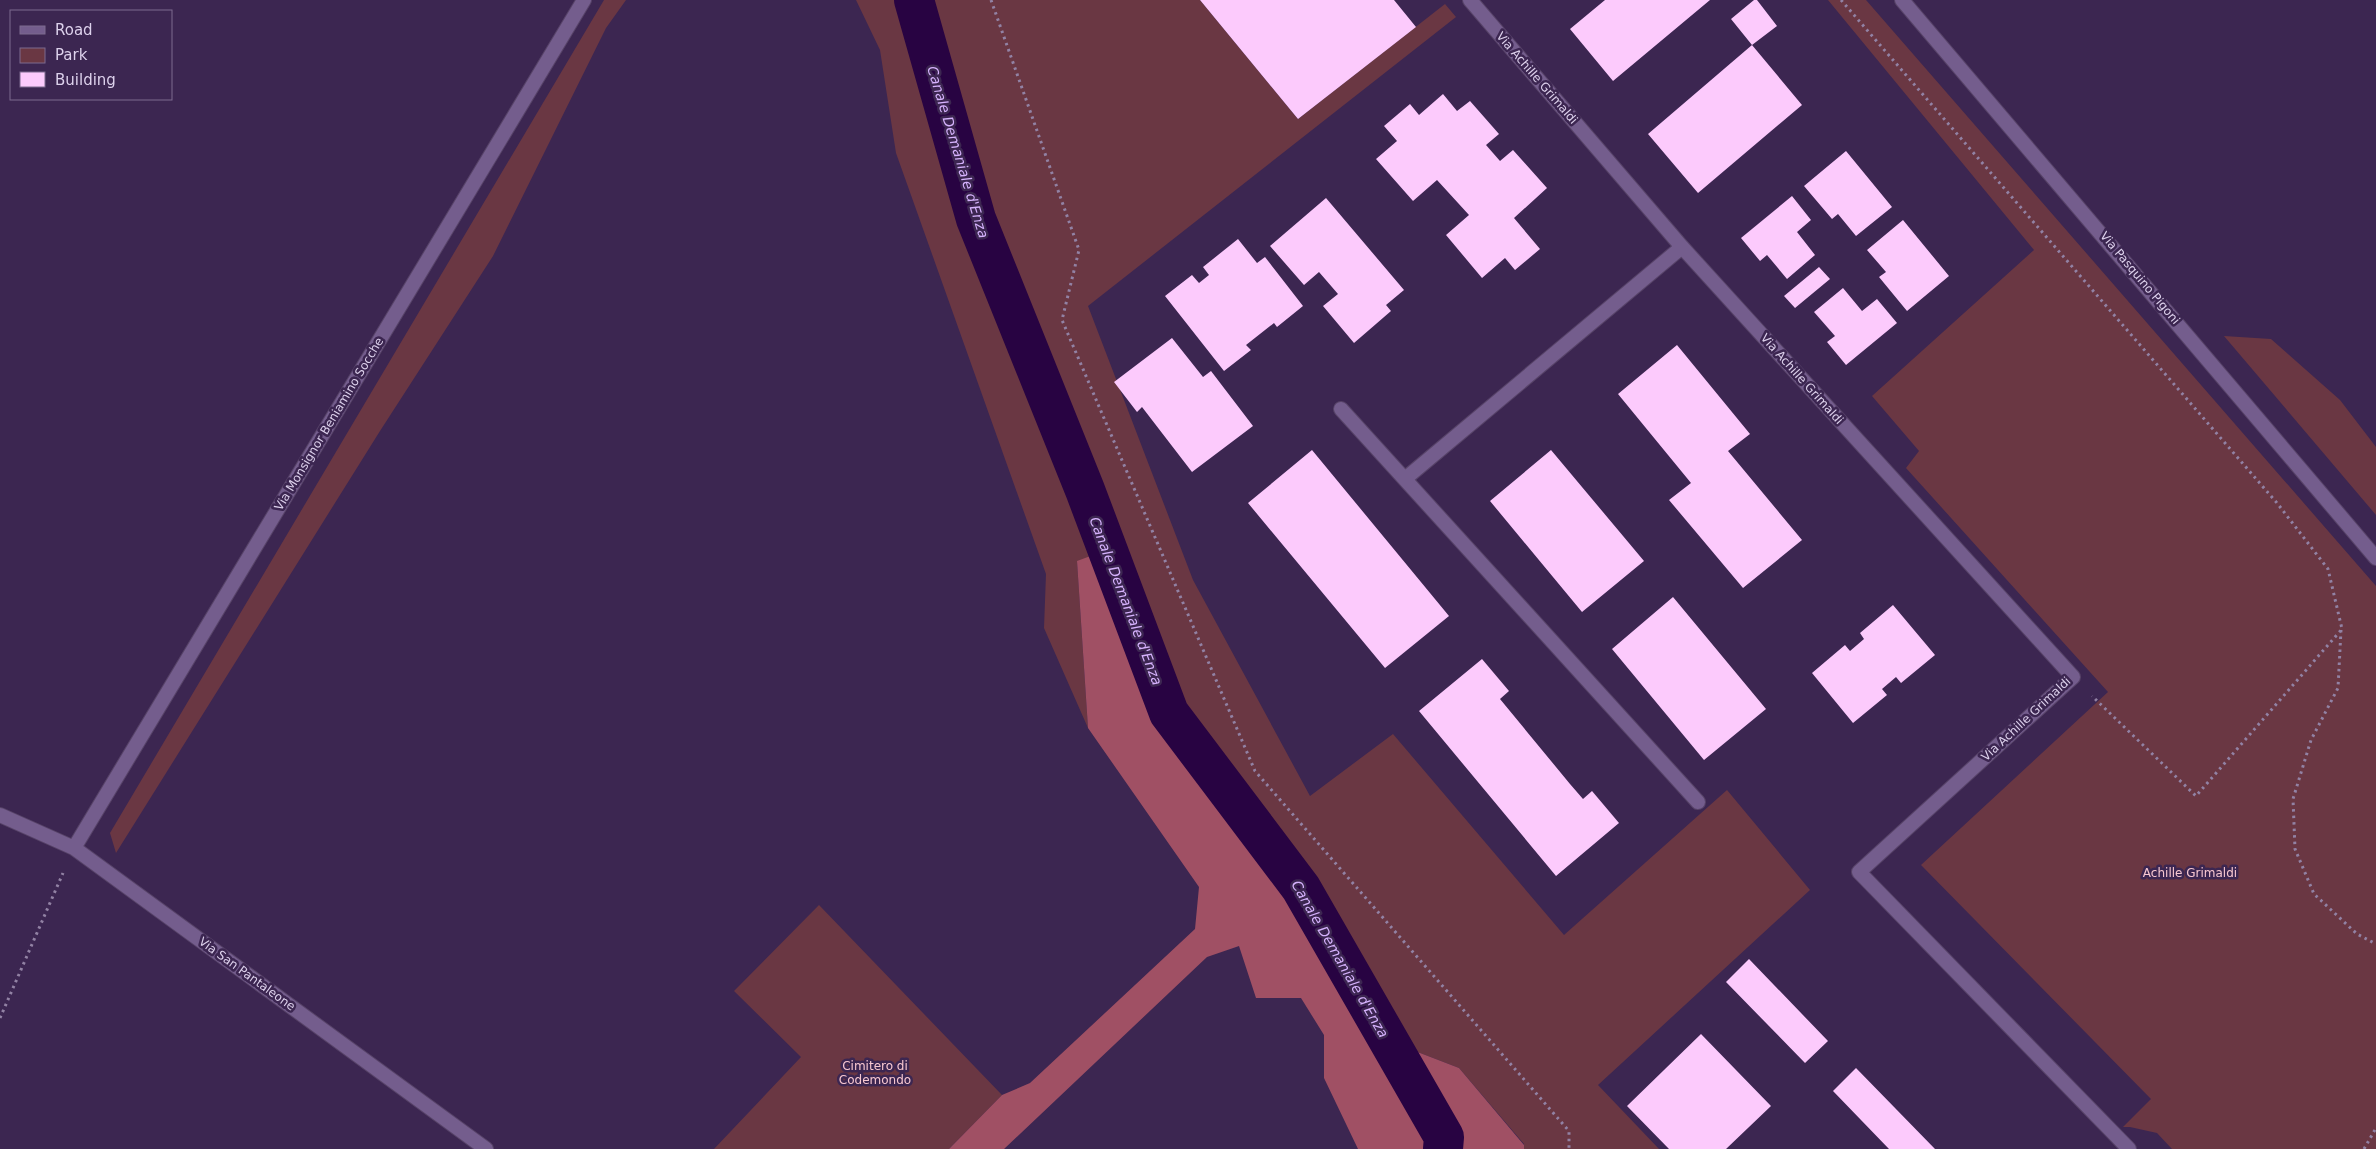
<svg xmlns="http://www.w3.org/2000/svg" width="2376" height="1149" font-family="'DejaVu Sans',sans-serif">
	<style>
		.green { fill: #6a3743 }
		.forest { fill: #a05064 }
		.lines { fill: none; stroke-linecap: round; stroke-linejoin: round }
		.canal { stroke: #280342; stroke-width: 40 }
		.building { fill: #fccafc }
		.minor-casing { stroke: #574368; stroke-width: 16 }
		.secondary-casing { stroke: #574368; stroke-width: 16 }
		.path { stroke: #9282a4; stroke-width: 3; stroke-dasharray: 2.5 4; stroke-linecap: butt }
		.minor { stroke: #745d8d; stroke-width: 14 }
		.secondary { stroke: #745d8d; stroke-width: 14 }
		.labels { text-anchor: middle; stroke-width: 5; stroke-linejoin: round; paint-order: stroke }
		.street-label { font-size: 12px; fill: #ddd1ec; stroke: #3c2651 }
		.park-label { font-size: 12px; fill: #f7c7d0; stroke: #3c2651 }
		.water-label { font-size: 14px; font-style: italic; fill: #d6b2fd; stroke: #3c2651 }
	</style>
	<rect width="100%" height="100%" fill="#3c2651"/>
	<!-- green -->
	<path class="green" d="M604,0H626L606,28L493,256L380,431L116,853L110,833Z
		M856,0H1200L1298,119L1445,4L1456,17L1088,306L1193,580L1310,796L1393,734L1564,935L1727,790L1810,890L1598,1085L1659,1149H1524V1144L1459,1068L1402,1046L1311,881L1242,794L1193,747L1077,561L1088,728L1044,628L1046,574L896,153L880,50Z
		M1828,0H1866L2376,586V1149H2172L2157,1133L2130,1127H2123L2151,1099L1921,865L2108,692L1906,468L1919,451L1872,396L2034,250Z
		M2224,336L2271,339L2340,400L2376,447V515Z
		M819,905L1002,1095L949,1149H714L801,1057L734,991Z"/>
	<!-- forest -->
	<path class="forest" d="M1115,547L1200,754L1242,794L1311,881L1402,1046L1459,1068L1524,1145V1149H1358L1324,1078V1035L1301,998H1256L1239,946L1207,957L1004,1149H949L1002,1095L1030,1083L1195,929L1199,887L1088,728L1077,561Z"/>
	<g class="lines">
		<!-- canal -->
		<path class="canal" d="M914,0L976,219L1085,490L1169,713L1301,888L1444,1137L1443,1149"/>
	</g>
	<!-- building -->
	<path class="building" d="M1200,0H1394L1416,27L1298,119Z
		M1605,0H1710L1613,81L1570,29Z
		M1754,0H1757L1777,26L1752,45L1731,19Z
		M1752,45L1802,105L1698,193L1648,134Z
		M1443,94L1457,111L1470,101L1499,134L1486,145L1500,161L1513,150L1547,188L1514,218L1540,249L1515,270L1505,258L1482,278L1446,235L1469,215L1437,180L1413,201L1376,159L1397,141L1384,126L1410,104L1419,115Z
		M1846,151L1892,207L1856,236L1838,214L1832,219L1804,186Z
		M1792,196L1811,220L1797,232L1815,255L1787,279L1767,255L1760,261L1741,238Z
		M1326,198L1404,290L1386,305L1391,311L1354,343L1323,306L1338,294L1319,272L1304,285L1270,246Z
		M1903,220L1949,276L1907,311L1879,277L1886,272L1867,250Z
		M1238,239L1257,263L1265,257L1303,306L1277,327L1274,323L1246,345L1251,350L1224,371L1165,296L1192,275L1199,283L1209,275L1203,267Z
		M1819,267L1830,279L1795,308L1784,296Z
		M1843,288L1862,311L1877,299L1897,323L1846,365L1827,342L1835,336L1814,312Z
		M1172,338L1203,377L1211,371L1253,426L1192,472L1142,407L1137,412L1114,382Z
		M1677,345L1750,434L1728,451L1802,540L1743,588L1669,500L1691,483L1618,394Z
		M1312,450L1449,616L1385,668L1248,503Z
		M1551,450L1644,561L1582,612L1490,501Z
		M1673,597L1766,709L1704,760L1612,649Z
		M1893,605L1935,655L1901,683L1896,677L1882,689L1887,695L1853,723L1812,673L1845,645L1850,651L1864,639L1860,633Z
		M1482,659L1509,691L1500,699L1570,784L1583,799L1592,791L1619,823L1556,876L1419,711Z
		M1749,959L1828,1041L1805,1063L1726,982Z
		M1701,1034L1771,1106L1726,1149H1669L1627,1106Z
		M1856,1068L1935,1149H1889L1833,1091Z"/>
	<g class="lines">
		<defs>
			<path id="minor" d="M1470,0L1682,247L2073,677L1859,872L2129,1149
				M1341,409L1698,802
				M1406,478L1682,247
				M0,815L74,848L486,1149
				M74,848L584,0"/>
			<path id="secondary" d="M1902,0L2376,558"/>
		</defs>
		<!-- minor casing -->
		<use href="#minor" class="minor-casing"/>
		<!-- secondary casing -->
		<use href="#secondary" class="secondary-casing"/>
		<!-- path -->
		<path class="path" d="M991,0L1079,250L1062,320L1255,771L1569,1131V1149
			M1841,0L2277,503L2328,569L2342,629L2196,796L2092,696
			M2341,630L2338,688L2311,740L2293,799L2295,849L2314,894L2357,934L2376,944
			M0,1018L63,873
			M2364,1149L2376,1128"/>
		<!-- minor -->
		<use href="#minor" class="minor"/>
		<!-- secondary -->
		<use href="#secondary" class="secondary"/>
	</g>
	<g class="labels">
		<!-- street labels -->
		<g class="street-label">
			<text transform="translate(1537 78) rotate(49)" y="4">Via Achille Grimaldi</text>
			<text transform="translate(2140 278) rotate(50)" y="4">Via Pasquino Pigoni</text>
			<text transform="translate(1802 379) rotate(48)" y="4">Via Achille Grimaldi</text>
			<text transform="translate(329 424) rotate(-59)" y="4">Via Monsignor Beniamino Socche</text>
			<text transform="translate(2026 719) rotate(-43)" y="4">Via Achille Grimaldi</text>
			<text transform="translate(247 974) rotate(36)" y="4">Via San Pantaleone</text>
		</g>
		<!-- park labels -->
		<g class="park-label">
			<text x="2190" y="877">Achille Grimaldi</text>
			<text x="875" y="1070">Cimitero di<tspan x="875" dy="14">Codemondo</tspan></text>
		</g>
		<!-- water labels -->
		<g class="water-label">
			<text transform="translate(958 152) rotate(73)" y="5">Canale Demaniale d'Enza</text>
			<text transform="translate(1126 601) rotate(69)" y="5">Canale Demaniale d'Enza</text>
			<text transform="translate(1340 959) rotate(60)" y="5">Canale Demaniale d'Enza</text>
		</g>
	</g>
	<!-- legend -->
	<rect x="10" y="10" width="162" height="90" fill="#3c2651" stroke="#7c6a8f"/>
	<rect x="20" y="26" width="25" height="8" fill="#745d8d" stroke="#7c6a8f"/>
	<text x="55" y="35" font-size="15" fill="#ddd1ec">Road</text>
	<rect x="20" y="48" width="25" height="15" fill="#6a3743" stroke="#7c6a8f"/>
	<text x="55" y="60" font-size="15" fill="#ddd1ec">Park</text>
	<rect x="20" y="72" width="25" height="15" fill="#fccafc" stroke="#7c6a8f"/>
	<text x="55" y="85" font-size="15" fill="#ddd1ec">Building</text>
</svg>
